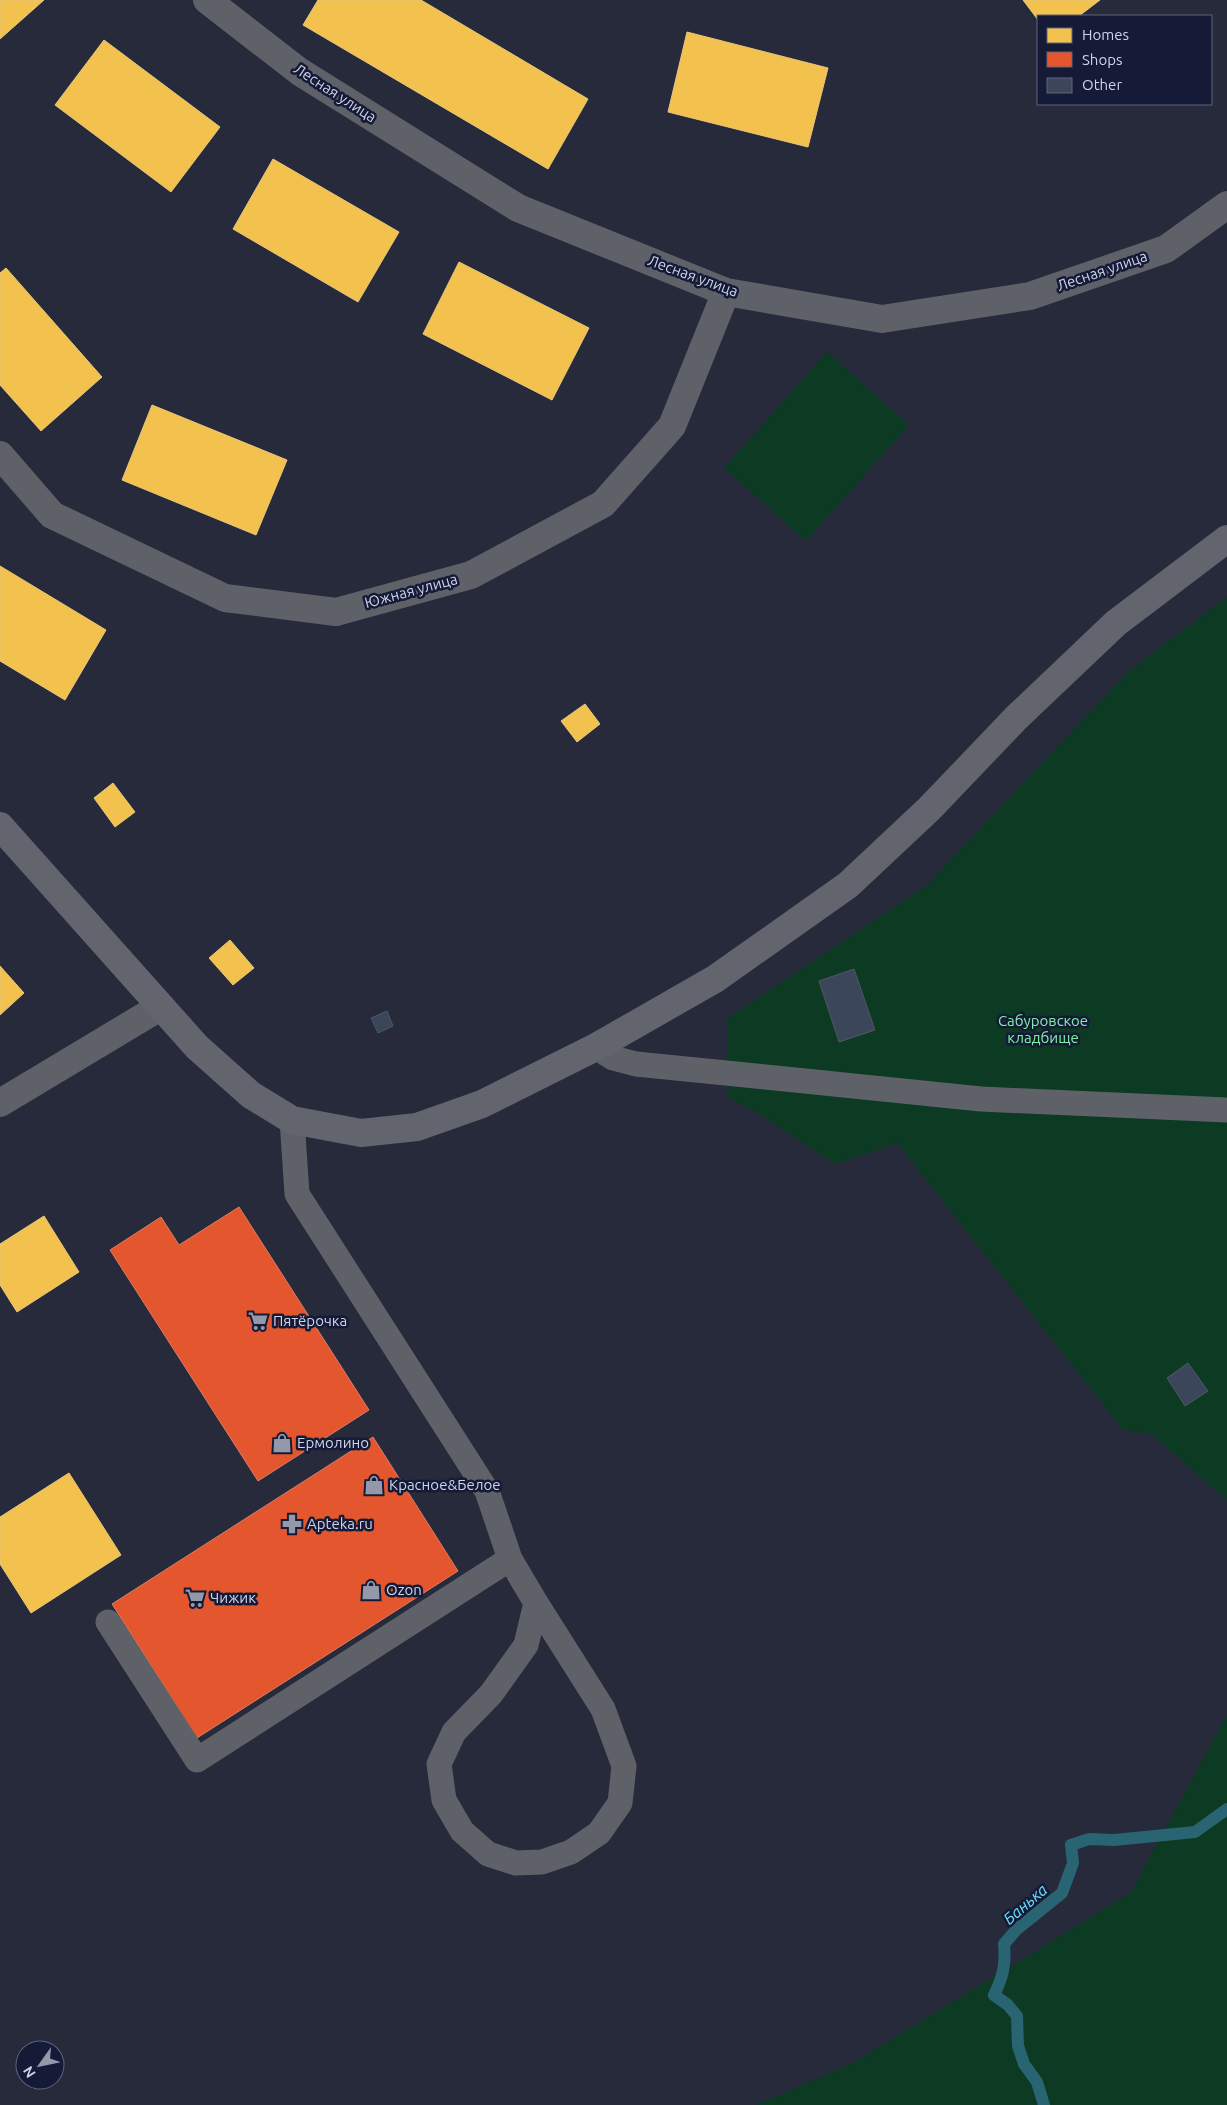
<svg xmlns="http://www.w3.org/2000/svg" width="1227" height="2105" font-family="Ubuntu,sans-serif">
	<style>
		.green { fill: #0c3a23 }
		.homes { fill: #f2c14e; stroke: #e7c77c }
		.shops { fill: #e4572e; stroke: #dd7c66 }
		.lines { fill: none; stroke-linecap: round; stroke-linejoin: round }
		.stream { stroke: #296472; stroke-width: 12 }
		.building { fill: #3b465a; stroke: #505763 }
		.lane { stroke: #5f6169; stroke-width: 25 }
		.street { stroke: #5f6169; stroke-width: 28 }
		.secondary { stroke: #62646e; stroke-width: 28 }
		.labels { text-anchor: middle; stroke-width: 5; stroke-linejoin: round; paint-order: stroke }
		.street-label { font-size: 15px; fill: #ced4e8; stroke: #151a37 }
		.park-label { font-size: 15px; fill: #80eda5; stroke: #151a37 }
		.poi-label { font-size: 15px; fill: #ced4e8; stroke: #151a37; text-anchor: start }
		.water-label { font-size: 16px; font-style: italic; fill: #68e3fc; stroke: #151a37 }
	</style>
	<rect width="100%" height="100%" fill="#262a3a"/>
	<!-- green -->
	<path class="green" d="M827,352L909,425L806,541L724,468Z
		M1227,597V1500L1151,1434L1123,1430L897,1143L835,1164L758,1113L727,1097V1019L926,886L1128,672Z
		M1227,1715V2105H756L853,2063L1130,1893Z"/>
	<!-- homes -->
	<path class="homes" d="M0,0H44L0,39Z
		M318,0H421L588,99L548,169L303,25Z
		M1023,0H1100L1079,16H1038V20Z
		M687,32L828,68L808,147L668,112Z
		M104,40L220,127L171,192L55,105Z
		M273,159L399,232L358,302L233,229Z
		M459,262L589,328L552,400L423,334Z
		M6,268L102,377L41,431L0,385V273Z
		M152,405L287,460L256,535L122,480Z
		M0,566L106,630L65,700L0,661Z
		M585,704L600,724L577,742L561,721Z
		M113,783L135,812L115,827L94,798Z
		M230,940L254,968L233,985L209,958Z
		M0,966L24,993L0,1015Z
		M44,1216L79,1272L17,1312L0,1285V1244Z
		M69,1473L121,1555L31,1613L0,1564V1517Z"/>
	<!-- shops -->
	<path class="shops" d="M239,1207L369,1410L258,1481L110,1250L161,1217L179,1245Z
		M373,1437L458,1571L197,1738L112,1604Z"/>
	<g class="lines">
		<!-- stream -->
		<path class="stream" d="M1044,2105L1037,2082L1024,2064L1018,2046L1017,2016L1008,2005L994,1995C1003,1977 1006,1964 1004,1944L1016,1930L1062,1893L1073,1863L1071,1845L1089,1839L1114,1840L1195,1832L1227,1809"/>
	</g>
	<!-- building -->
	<path class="building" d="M854,969L875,1030L839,1042L819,981Z
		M387,1011L393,1026L378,1033L371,1018Z
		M1188,1363L1208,1391L1185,1406L1167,1378Z"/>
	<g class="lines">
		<!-- lane -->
		<path class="lane" d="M596,1047L613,1058L636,1064L726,1073L981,1099L1227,1110
			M510,1559L536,1603L526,1645L491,1694L454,1732L439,1764L444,1800L462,1831L488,1854L516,1863L542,1862L571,1852L599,1833L620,1803L624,1766L603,1709L536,1603
			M108,1622L197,1760L510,1559L487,1491L297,1194L292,1120"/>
		<!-- street -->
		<path class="street" d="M207,0L300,72L518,208L726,292L882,319L1030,296L1166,249L1227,205
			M0,455L52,515L225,598L336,612L471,575L603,504L672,426L726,292
			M0,1103L160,1007"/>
		<!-- secondary -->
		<path class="secondary" d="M0,826L197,1047L251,1095L292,1120L361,1133L417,1127L482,1104L596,1047L715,979L848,885L929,809L1017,717L1116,623L1227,539"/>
	</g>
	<!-- icons -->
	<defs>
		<symbol id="supermarket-bare" viewBox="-9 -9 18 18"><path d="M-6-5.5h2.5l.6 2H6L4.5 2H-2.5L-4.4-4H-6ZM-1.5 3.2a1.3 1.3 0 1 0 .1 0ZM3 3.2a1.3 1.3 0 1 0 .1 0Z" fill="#9398ab" stroke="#151a37" stroke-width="2.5" paint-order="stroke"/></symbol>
		<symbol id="shop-bare" viewBox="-9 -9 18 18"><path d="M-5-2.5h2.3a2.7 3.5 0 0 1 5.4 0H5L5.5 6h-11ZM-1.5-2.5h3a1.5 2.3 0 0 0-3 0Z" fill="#9398ab" stroke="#151a37" stroke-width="2.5" paint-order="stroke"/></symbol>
		<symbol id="pharmacy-bare" viewBox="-9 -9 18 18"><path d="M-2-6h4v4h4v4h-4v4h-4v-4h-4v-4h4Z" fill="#9398ab" stroke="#151a37" stroke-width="2.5" paint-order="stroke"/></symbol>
	</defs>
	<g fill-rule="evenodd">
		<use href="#supermarket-bare" x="244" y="1307" width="28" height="28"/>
		<use href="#shop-bare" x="268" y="1429" width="28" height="28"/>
		<use href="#shop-bare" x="360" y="1471" width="28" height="28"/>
		<use href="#pharmacy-bare" x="278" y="1510" width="28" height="28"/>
		<use href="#shop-bare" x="357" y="1576" width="28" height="28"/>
		<use href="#supermarket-bare" x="181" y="1584" width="28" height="28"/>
	</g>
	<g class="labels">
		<!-- street labels -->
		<g class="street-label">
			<text transform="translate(335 93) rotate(33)" y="5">Лесная улица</text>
			<text transform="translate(1102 271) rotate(-19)" y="5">Лесная улица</text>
			<text transform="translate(693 276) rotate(20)" y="5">Лесная улица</text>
			<text transform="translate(411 591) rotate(-15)" y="5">Южная улица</text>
		</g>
		<!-- park labels -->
		<g class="park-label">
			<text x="1043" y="1026">Сабуровское<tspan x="1043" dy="17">кладбище</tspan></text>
		</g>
		<!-- poi labels -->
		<g class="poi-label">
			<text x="273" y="1326">Пятёрочка</text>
			<text x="297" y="1448">Ермолино</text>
			<text x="389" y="1490">Красное&amp;Белое</text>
			<text x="307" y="1529">Apteka.ru</text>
			<text x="386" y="1595">Ozon</text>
			<text x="210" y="1603">Чижик</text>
		</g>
		<!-- water labels -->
		<g class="water-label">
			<text transform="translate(1025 1904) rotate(-41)" y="6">Банька</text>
		</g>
	</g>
	<!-- legend -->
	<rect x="1037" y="15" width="175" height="90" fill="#151a37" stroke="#5f647e"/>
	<rect x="1047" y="28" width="25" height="15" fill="#f2c14e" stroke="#5f647e"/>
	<text x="1082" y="40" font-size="15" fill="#ced4e8">Homes</text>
	<rect x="1047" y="52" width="25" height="15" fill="#e4572e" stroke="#5f647e"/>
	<text x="1082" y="65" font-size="15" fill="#ced4e8">Shops</text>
	<rect x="1047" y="78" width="25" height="15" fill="#3b465a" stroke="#5f647e"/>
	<text x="1082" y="90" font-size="15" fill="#ced4e8">Other</text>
	<!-- north arrow -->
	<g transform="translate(40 2065) rotate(237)"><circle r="24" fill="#151a37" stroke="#5f647e"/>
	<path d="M0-4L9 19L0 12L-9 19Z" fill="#9398ab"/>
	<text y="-8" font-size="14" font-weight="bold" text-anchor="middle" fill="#ced4e8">N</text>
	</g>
</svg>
